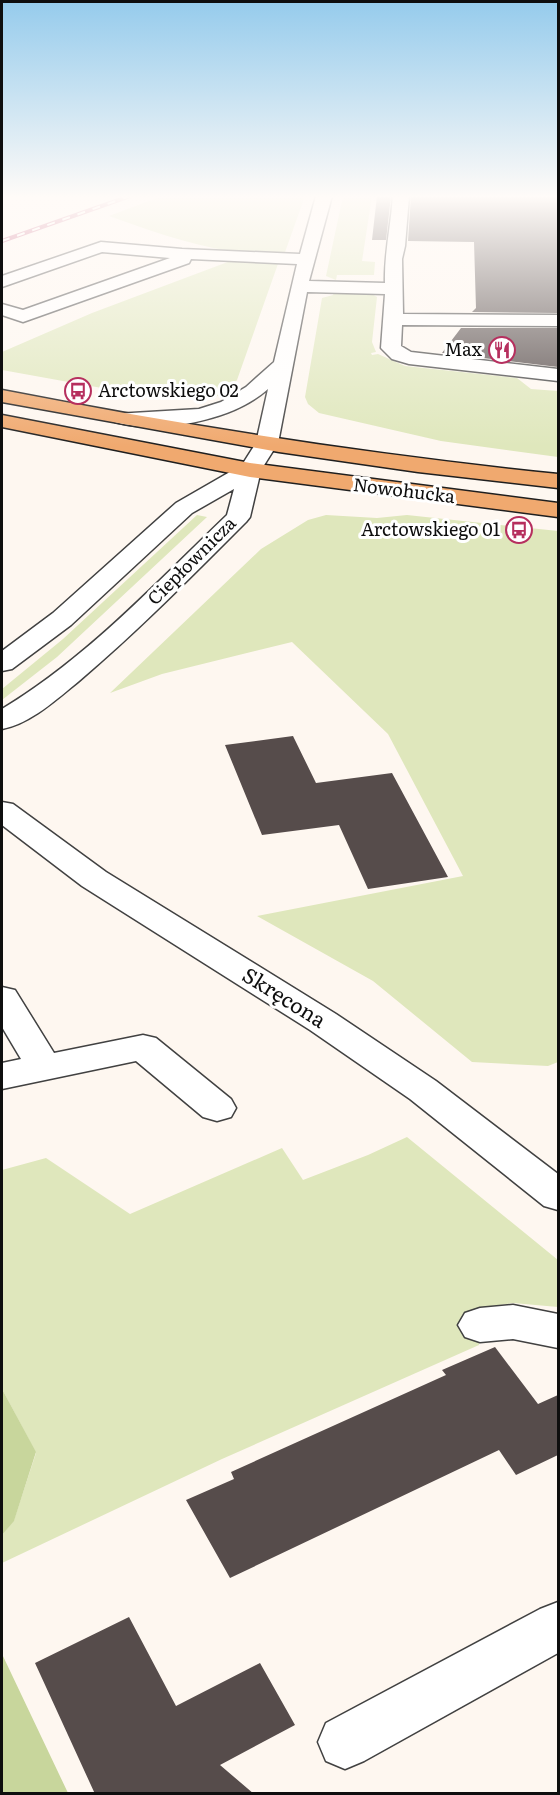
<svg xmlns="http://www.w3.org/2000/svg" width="560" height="1795" font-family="Literata,serif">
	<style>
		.green { fill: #dfe7bc }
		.forest { fill: #c8d69c }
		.building { fill: #564c4b }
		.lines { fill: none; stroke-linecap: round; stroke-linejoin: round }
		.minor-casing { stroke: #414141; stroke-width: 3 }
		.major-casing { stroke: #1f1f1f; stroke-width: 3 }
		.minor { fill: #fff; fill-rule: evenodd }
		.major { fill: #f0a96f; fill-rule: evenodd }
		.rail-casing { stroke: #b62f5e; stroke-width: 4 }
		.rail { stroke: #fff; stroke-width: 2; stroke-dasharray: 8; stroke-linecap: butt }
		.labels { text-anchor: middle; stroke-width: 6; stroke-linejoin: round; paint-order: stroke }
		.far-poi-label { font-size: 18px; fill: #0e0e0e; stroke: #fff; text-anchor: end }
		.far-street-label { font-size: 18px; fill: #0e0e0e; stroke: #fff }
		.street-label { font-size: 21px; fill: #0e0e0e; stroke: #fff }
	</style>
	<rect width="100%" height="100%" fill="#fef7f0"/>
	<!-- green -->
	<path class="green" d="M162,196H305L284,255C266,254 247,254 229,251C187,244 149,230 109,216Z
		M343,196H372L362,261L375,262L374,275H337L336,280L326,276Z
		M233,260L279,261L237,380L230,389L221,395L208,399L135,394L2,370V352L92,313Z
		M334,292L370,293L377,297L372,342L376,352L371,353L372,355L378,354L405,366L517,378L531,389L558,391V457L441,441L319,413L308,404L305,397L322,298L333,295Z
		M197,515L207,517L57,657L2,700V689L63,639Z
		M326,515L377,518L407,515L558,531V1062L548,1066L472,1062L373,981L257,916L463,876L388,734L292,642L162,674L110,693L261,549L308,520Z
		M407,1137L558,1260V1307L513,1303L478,1308L479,1345L222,1459L2,1563V1535L14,1520L36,1453L2,1389V1170L46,1158L130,1214L282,1148L303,1180L368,1155Z"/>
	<!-- forest -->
	<path class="forest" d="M2,1389L36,1452L14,1521L2,1535Z
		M2,1654L68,1793H2Z"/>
	<!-- building -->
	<path class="building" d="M377,196H391L386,240H372Z
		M411,196H558V313L472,312L476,308L474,242L408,241Z
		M461,328H558V367L442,353Z
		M293,736L316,783L392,773L448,877L368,889L339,825L262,835L225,745Z
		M495,1347L538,1404L558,1395V1455L516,1475L499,1450L230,1578L186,1500L234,1479L231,1472L446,1375L442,1370Z
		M129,1617L176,1706L260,1663L295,1725L220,1765L254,1794H95L35,1663Z"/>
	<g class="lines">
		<defs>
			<path id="minor" d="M316,196H332L309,281L385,283C384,254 391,225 393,196H409L405,246L402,259L403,314L558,315V326L402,325L401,346L411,352L558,369V381L409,364L392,359L381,348L385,294L307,292L278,443L261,470L250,517L246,522C192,576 138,631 79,681C57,699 30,724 2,729V709C87,658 156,583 227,515L234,489L192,513L71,625L12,669L2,671V651L53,613L176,503L242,465L256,443L268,389C232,421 160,434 115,422L111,418L115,414L199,409L221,402L246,387L274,362L297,264L191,259L189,263L23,322L2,315V304L23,310L170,258L102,252L2,287V276L101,242L182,249L300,254Z
				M2,802L13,804L106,872L336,1014L436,1081L558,1174V1210L544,1206L410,1099L310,1030L82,886L2,825Z
				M2,987L15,990L54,1053L143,1035L156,1038L231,1099L236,1108L231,1117L217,1121L203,1117L136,1061L2,1089V1063L21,1059L2,1027Z
				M513,1305L558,1314V1348L513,1339L480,1342L465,1337L458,1325L465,1313L480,1308Z
				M558,1602V1653L364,1761L345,1769L326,1761L318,1742L326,1723L540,1609Z"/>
			<path id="major" d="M2,390C186,426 371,455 558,474V488L418,472L279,452L2,402Z
				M2,415L250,463L558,503V517L250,477L2,427Z"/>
		</defs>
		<!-- minor casing -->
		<use href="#minor" class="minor-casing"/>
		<!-- major casing -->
		<use href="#major" class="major-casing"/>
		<!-- minor -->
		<use href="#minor" class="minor"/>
		<!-- major -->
		<use href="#major" class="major"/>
		<defs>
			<path id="rail" d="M2,241L130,196"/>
		</defs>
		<!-- rail casing -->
		<use href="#rail" class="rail-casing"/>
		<!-- rail -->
		<use href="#rail" class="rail"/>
	</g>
	<!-- sky -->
	<linearGradient id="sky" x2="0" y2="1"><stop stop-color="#95cbec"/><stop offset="0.44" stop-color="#fffbf8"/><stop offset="1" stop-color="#fffbf8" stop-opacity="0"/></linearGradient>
	<rect width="560" height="447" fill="url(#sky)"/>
	<!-- icons -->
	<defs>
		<symbol id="restaurant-ring" viewBox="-11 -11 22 22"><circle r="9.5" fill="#fff" stroke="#b62f5e" stroke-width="1.5"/><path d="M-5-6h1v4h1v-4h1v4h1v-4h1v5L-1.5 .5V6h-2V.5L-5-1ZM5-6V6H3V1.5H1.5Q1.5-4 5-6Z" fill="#b62f5e"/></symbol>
		<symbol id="bus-ring" viewBox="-11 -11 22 22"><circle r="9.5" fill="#fff" stroke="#b62f5e" stroke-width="1.5"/><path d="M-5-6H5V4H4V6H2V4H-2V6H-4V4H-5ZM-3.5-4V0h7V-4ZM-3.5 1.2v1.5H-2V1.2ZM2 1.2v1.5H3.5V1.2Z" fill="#b62f5e"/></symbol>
	</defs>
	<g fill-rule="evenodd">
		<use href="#restaurant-ring" x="487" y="335" width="30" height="30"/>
		<use href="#bus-ring" x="63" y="376" width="30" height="30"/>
		<use href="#bus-ring" x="504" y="515" width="30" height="30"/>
	</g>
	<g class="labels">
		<!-- far-poi labels -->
		<g class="far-poi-label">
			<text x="482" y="356">Max</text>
			<text x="98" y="397" text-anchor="start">Arctowskiego 02</text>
			<text x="500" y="536">Arctowskiego 01</text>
		</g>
		<!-- far-street labels -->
		<g class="far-street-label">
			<text transform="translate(404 491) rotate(7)" y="6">Nowohucka</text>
			<text transform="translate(192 561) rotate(-45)" y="6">Ciepłownicza</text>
		</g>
		<!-- street labels -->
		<g class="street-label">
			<text transform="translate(284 998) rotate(32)" y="7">Skręcona</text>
		</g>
	</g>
	<!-- border -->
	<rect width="560" height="1795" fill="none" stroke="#0e0e0e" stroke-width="6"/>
</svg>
